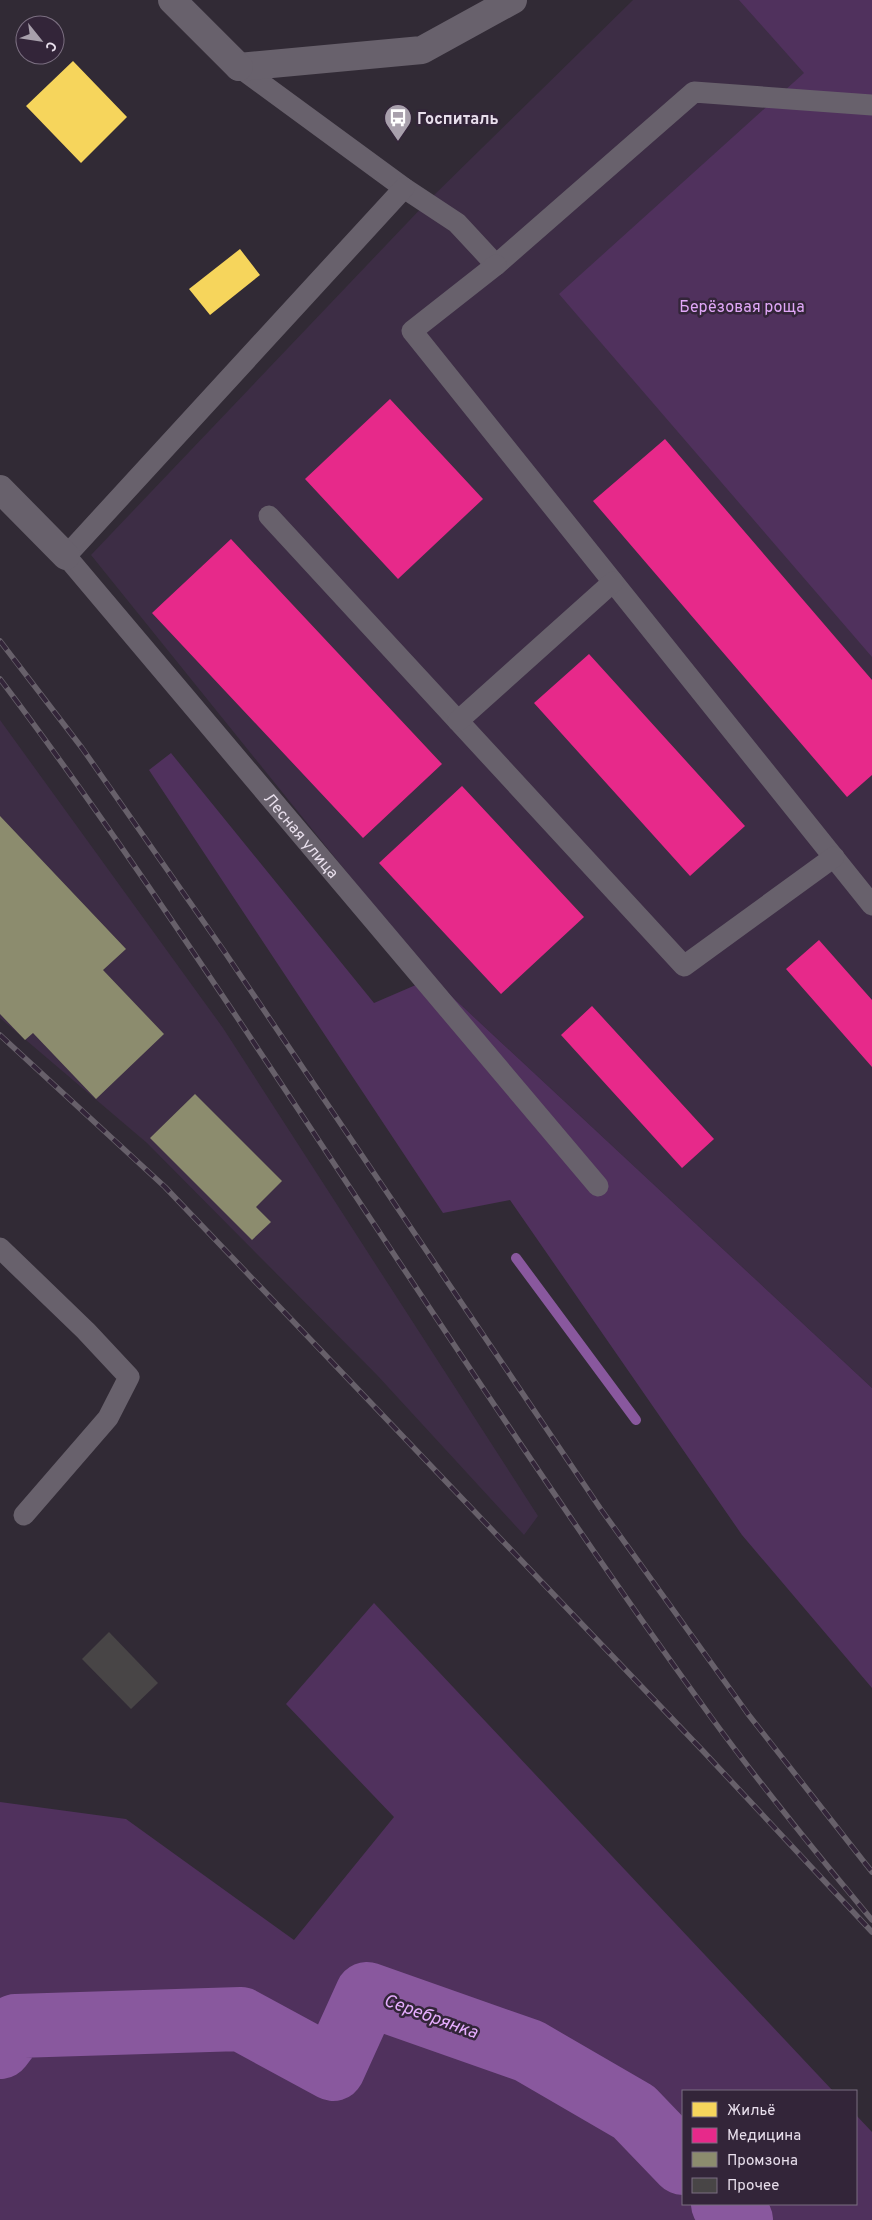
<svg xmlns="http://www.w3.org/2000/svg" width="872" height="2220" font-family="Overpass,sans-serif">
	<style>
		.built { fill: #3d2d45 }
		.green { fill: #50315d }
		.homes { fill: #f6d55c }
		.health { fill: #e7298a }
		.industry { fill: #8c8c6e }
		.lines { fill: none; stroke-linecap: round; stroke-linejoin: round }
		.stream { stroke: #89589e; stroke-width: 10 }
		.river { stroke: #89589e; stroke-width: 64 }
		.building { fill: #484546 }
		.service { stroke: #68616c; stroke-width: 21 }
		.minor { stroke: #68616c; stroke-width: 28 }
		.tertiary { stroke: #68616c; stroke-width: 28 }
		.rail-casing { stroke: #67606a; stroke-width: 5.5 }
		.rail { stroke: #332539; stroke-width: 4; stroke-dasharray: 11; stroke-linecap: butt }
		.labels { text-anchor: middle; stroke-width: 5; stroke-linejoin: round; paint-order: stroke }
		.poi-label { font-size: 16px; font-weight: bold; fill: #e8dfec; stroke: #332539; text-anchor: start }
		.park-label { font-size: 16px; fill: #e0a7f7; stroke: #332539 }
		.street-label { font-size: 16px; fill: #e8dfec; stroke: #332539 }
		.water-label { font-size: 18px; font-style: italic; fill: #e6adfe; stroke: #332539 }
	</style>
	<rect width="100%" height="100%" fill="#312a35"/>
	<!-- built -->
	<path class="built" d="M633,0H872V1388L432,978L91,555L427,202Z
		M0,720L223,1028L538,1516L524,1535L377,1375L147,1143L0,1018Z"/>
	<!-- green -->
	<path class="green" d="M739,0H872V657L559,294L804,73Z
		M171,753L374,1003L432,978L872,1388V1688L742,1535L510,1200L443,1213L149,770Z
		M374,1603L833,2091H683V2204H856V2115L872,2132V2220H0V1802L126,1819L294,1940L394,1817L286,1704Z"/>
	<!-- homes -->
	<path class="homes" d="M73,61L127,117L81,163L26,106Z
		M240,249L260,275L210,315L189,289Z"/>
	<!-- health -->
	<path class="health" d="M390,399L483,499L398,579L305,479Z
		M665,439L872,680V775L847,797L593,501Z
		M231,539L442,764L363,838L152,613Z
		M589,654L745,826L690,876L534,703Z
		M462,786L584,917L501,994L379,863Z
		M819,940L872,1000V1067L786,969Z
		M592,1006L714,1139L682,1168L561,1035Z"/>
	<!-- industry -->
	<path class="industry" d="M0,816L126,949L103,970L164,1034L96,1099L33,1033L25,1040L0,1014Z
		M195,1094L282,1181L256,1207L271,1222L252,1240L150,1138Z"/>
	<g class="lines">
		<!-- stream -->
		<path class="stream" d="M516,1258L636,1420"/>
		<!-- river -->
		<path class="river" d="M0,2047L16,2026L241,2019L333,2069L367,1994L529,2051L634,2112L683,2163
			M723,2204L741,2220"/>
	</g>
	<!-- building -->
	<path class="building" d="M109,1632L158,1683L131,1709L82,1659Z"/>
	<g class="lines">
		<!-- service -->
		<g class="service">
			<path d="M239,67L404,188L457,223L496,265L694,92L872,105"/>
			<path id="s1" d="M404,188L66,556L598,1186"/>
			<path d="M496,265L412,331L872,905"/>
			<path d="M269,516L684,966L834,857"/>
			<path d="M458,721L613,582"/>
			<path d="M0,1248L86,1331L129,1377L108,1418L24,1515"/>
		</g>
		<!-- minor -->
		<path class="minor" d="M239,67L422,50L513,0
			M0,489L66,556"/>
		<!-- tertiary -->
		<path class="tertiary" d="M172,0L239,67"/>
		<defs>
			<path id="rail" d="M0,641L82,748L224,951L600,1508L748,1714L872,1872
				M0,679C95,805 183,936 270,1067C415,1285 557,1505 711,1717C762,1787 817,1854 872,1920
				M0,1035L165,1187L703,1751L872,1932"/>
		</defs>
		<!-- rail casing -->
		<use href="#rail" class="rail-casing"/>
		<!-- rail -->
		<use href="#rail" class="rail"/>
	</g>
	<!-- icons -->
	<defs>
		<symbol id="bus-pin" viewBox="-11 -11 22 30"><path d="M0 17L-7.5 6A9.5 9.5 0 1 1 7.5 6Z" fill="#a8a0ac" stroke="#332539"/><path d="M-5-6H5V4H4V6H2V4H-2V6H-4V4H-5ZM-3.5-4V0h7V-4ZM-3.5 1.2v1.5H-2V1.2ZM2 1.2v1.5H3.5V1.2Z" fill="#fff"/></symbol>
	</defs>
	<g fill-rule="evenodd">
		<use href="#bus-pin" x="382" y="102" width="32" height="43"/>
	</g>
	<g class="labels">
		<!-- poi labels -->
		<g class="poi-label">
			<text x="417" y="124">Госпиталь</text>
		</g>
		<!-- park labels -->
		<g class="park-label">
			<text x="742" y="312">Берёзовая роща</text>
		</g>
		<!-- street labels -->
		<g class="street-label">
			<text dy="6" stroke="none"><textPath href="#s1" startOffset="865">Лесная улица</textPath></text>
		</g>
		<!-- water labels -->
		<g class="water-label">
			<text transform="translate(431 2016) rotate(20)" y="6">Серебрянка</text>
		</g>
	</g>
	<!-- legend -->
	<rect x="682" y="2090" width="175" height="115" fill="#332539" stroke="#7b6f81"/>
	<rect x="692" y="2102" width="25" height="15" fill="#f6d55c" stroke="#7b6f81"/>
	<text x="727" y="2115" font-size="15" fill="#e8dfec">Жильё</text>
	<rect x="692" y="2128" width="25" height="15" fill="#e7298a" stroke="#7b6f81"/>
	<text x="727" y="2140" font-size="15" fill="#e8dfec">Медицина</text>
	<rect x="692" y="2152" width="25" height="15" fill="#8c8c6e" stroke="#7b6f81"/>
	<text x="727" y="2165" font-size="15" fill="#e8dfec">Промзона</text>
	<rect x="692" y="2178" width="25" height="15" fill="#484546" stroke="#7b6f81"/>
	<text x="727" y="2190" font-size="15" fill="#e8dfec">Прочее</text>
	<!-- north arrow -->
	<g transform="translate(40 40) rotate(120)"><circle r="24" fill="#332539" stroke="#7b6f81"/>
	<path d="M0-4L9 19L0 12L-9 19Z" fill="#a8a0ac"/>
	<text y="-8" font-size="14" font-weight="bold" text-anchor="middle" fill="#e8dfec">С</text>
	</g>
</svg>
